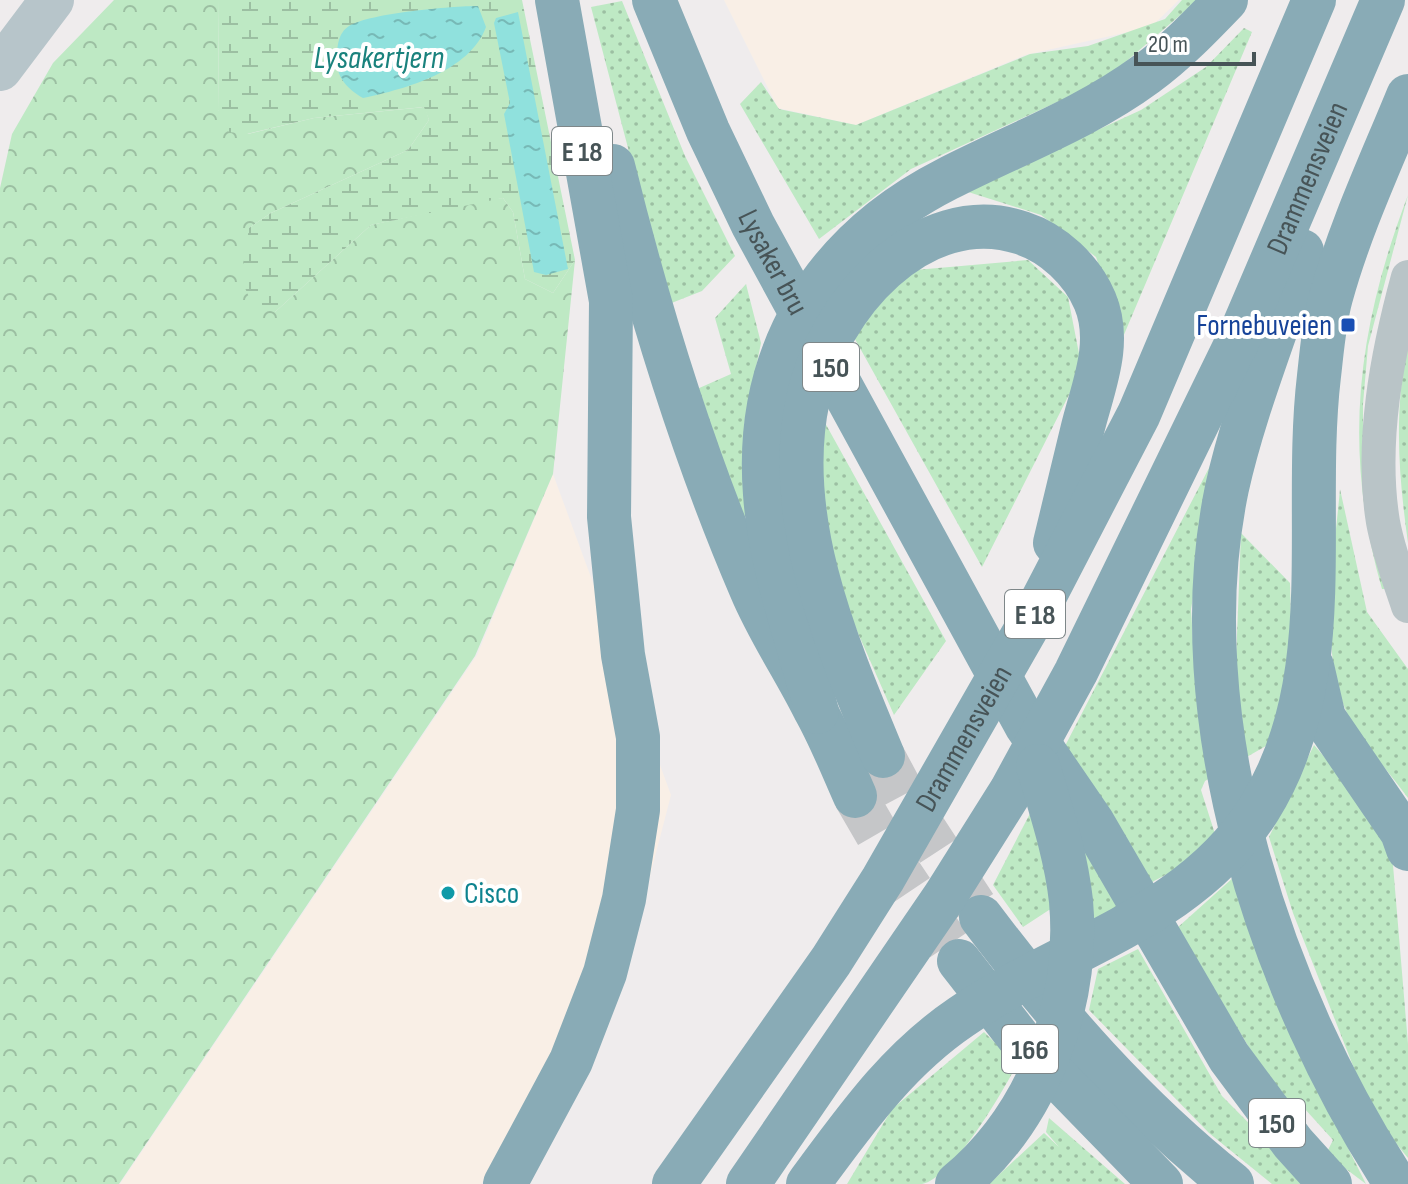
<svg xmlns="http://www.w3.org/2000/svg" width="1408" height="1184" font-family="'Sofia Sans Condensed',sans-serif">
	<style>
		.commercial { fill: #f9efe6 }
		.grass { fill: url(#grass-dots) }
		.forest { fill: url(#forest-crowns) }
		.wetland { fill: url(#wetland-marsh) }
		.water { fill: url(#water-ripples) }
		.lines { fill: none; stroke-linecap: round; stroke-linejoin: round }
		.highway-tunnel { stroke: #c5c6c8; stroke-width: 44; stroke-dasharray: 44 22; stroke-linecap: butt }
		.street { stroke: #b9c4c7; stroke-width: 34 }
		.secondary { stroke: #b7c5ca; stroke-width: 44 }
		.highway { stroke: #89abb6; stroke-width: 44 }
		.transit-dot { fill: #1a4fb4; stroke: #fff; stroke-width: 3 }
		.culture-dot { fill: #0f9aa8; stroke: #fff; stroke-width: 3 }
		.labels { text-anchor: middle; stroke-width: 8; stroke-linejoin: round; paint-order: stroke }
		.shield { fill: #fff; stroke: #7e8789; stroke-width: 2 }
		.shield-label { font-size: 28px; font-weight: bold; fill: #475457 }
		.street-label { font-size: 30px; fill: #475457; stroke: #fff }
		.transit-label { font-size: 30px; fill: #164399; stroke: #fff; text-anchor: end }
		.culture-label { font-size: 30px; fill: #0d838f; stroke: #fff; text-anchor: start }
		.water-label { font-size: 32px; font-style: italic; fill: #1a827d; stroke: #fff }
	</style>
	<defs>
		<pattern id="grass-dots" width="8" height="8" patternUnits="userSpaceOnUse" patternTransform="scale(2)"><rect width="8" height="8" fill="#bee9c4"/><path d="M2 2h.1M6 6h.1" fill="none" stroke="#9cbfa2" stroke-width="1.8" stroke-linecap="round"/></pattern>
		<pattern id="forest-crowns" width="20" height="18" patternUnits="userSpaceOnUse" patternTransform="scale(2)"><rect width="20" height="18" fill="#bee9c4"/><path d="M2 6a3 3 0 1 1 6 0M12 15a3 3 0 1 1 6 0" fill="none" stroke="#9cbfa2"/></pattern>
		<pattern id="wetland-marsh" width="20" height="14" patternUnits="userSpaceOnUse" patternTransform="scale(2)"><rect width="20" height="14" fill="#bee9c4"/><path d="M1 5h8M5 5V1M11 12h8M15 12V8" fill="none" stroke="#9cbfa2"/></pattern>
		<pattern id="water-ripples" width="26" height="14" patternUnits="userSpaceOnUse" patternTransform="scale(2)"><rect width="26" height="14" fill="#90e1dd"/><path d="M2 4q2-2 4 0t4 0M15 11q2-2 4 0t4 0" fill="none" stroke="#77b9b6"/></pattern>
	</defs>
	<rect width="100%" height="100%" fill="#efeced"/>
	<!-- commercial -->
	<path class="commercial" d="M724,0H1179L1151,27L1025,55L856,125L778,108Z
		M553,474L671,795L619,996L481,1184H120L477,655Z"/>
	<!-- grass -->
	<path class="grass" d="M1182,0H1198L1103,81L911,169L819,239L740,104L761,82L779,109L856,125L1030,54L1088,46L1165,19Z
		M622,1L685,156L735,256L702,291L669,304L591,7Z
		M1244,28L1252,32L1123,337L1096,257L1041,215L965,191L1141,110L1206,67Z
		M1408,195L1368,346L1363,404V485L1385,589H1382C1342,450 1357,329 1408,195Z
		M1028,260L1068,297L1082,369L982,567L851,332L904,271Z
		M746,284L761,343L744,426L747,516L739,519L697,389L731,374L715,318Z
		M1408,341V543C1398,471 1394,413 1408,341Z
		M824,421L946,641L894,715L850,615L819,506Z
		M1210,466L1215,474L1191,609L1196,690L1235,686L1241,533L1290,583L1292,668L1278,739L1205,781L1201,790L1215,834L1188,863L1154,881L1100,924L1049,910L1023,927L993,885Z
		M1340,489L1367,612L1408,669V798C1389,772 1365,746 1350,719C1317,656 1334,558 1340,489Z
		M1314,745L1371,811L1393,865L1408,1044V1158L1372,1114L1293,913L1269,837Z
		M1234,877L1311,1074L1366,1184L1326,1154L1333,1140L1304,1108L1296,1113L1256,1059L1177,928Z
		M1138,949L1222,1096L1309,1184H1272L1209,1133L1089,1010L1098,969Z
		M984,1032L1017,1064C1003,1092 952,1179 922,1184C898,1184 871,1184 847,1184L892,1109Z
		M1049,1118L1125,1184H989L1044,1133L1059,1147L1046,1132Z"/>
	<!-- forest -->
	<path class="forest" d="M114,0H219L218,110L248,134L314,118L425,107L429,120L408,150L271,213L249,228L275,312L371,225L486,200L503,198L513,212L525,279L553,293L575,260L553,474L475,656L119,1184H0V188L12,134L53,63Z"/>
	<!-- wetland -->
	<path class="wetland" d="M219,0H522L575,260L553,293L525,279L513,212L503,198L371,225L275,312L253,306L241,279L249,228L271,213L408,150L429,120L424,107L314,118L247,134L229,132L218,110Z"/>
	<!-- water -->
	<path class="water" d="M478,6L486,27C470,71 406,89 363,98C348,89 336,78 337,59C337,47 338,33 349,26C370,13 452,6 478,6Z
		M518,12L568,269L546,275L534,272L504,114L510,103L494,23L496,18Z"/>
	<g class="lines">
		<!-- highway-tunnel -->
		<path class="highway-tunnel" d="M883,756L910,807L976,908
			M855,796L898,870L959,961"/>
		<!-- street -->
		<path class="street" d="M1408,277C1387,354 1370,443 1383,522C1388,550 1399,579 1408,606"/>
		<!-- secondary -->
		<path class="secondary" d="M0,69L52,0"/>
		<!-- highway -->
		<g class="highway">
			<path id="s1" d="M654,0L708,131L753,225L1026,725L1093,823L1229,1057L1293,1143L1330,1184"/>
			<path d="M613,166C649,311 692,452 751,589C768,630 794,668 814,708C830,736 842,767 855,796"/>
			<path d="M1302,251C1278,330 1245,407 1227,488C1179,717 1270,992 1396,1184"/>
			<path d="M1312,666L1324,718L1402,832L1408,849"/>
			<path d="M817,712C798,641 770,567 765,494C754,353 823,242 947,179C1013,145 1085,119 1146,74C1175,53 1201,26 1226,0"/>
			<path d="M883,756C838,647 782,520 808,399C827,308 921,199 1022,233C1053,243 1082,270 1095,301C1113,344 1092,389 1082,431C1073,468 1064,506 1055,543"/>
			<path d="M981,917C1055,1015 1135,1107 1232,1184"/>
			<path d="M959,961L1019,1038L1161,1184"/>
			<path d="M505,1184L571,1061L605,973L624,899L638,810V737L623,655L609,517L611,301L557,0"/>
			<path id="s2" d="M674,1184L831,961L883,879L1041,603L1139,414L1314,0"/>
			<path id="s3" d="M748,1184L945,896L1011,791L1076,672L1238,340L1383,0"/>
			<path d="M808,1184C854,1122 896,1061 961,1017C1062,947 1190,919 1259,809C1340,680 1302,519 1319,376C1322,350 1324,322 1331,297C1350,228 1381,162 1408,96"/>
			<path d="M957,1184C1038,1117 1080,1005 1071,901C1066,855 1051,810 1038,766"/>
		</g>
	</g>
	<!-- markers -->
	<rect class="transit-dot" x="1340" y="317" width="16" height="16" rx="4"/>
	<circle class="culture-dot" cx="448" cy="893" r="8"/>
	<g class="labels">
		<!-- shield labels -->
		<g class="shield">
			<rect x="552" y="127" width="60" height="48" rx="6"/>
			<rect x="803" y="343" width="56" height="48" rx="6"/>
			<rect x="1005" y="590" width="60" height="48" rx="6"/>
			<rect x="1002" y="1025" width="56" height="48" rx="6"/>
			<rect x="1249" y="1099" width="56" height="48" rx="6"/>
		</g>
		<g class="shield-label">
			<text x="582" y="161">E 18</text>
			<text x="831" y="377">150</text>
			<text x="1035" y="624">E 18</text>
			<text x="1030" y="1059">166</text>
			<text x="1277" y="1133">150</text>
		</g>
		<!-- street labels -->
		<g class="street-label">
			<text dy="10" stroke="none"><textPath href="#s3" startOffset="1154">Drammensveien</textPath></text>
			<text dy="10" stroke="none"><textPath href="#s1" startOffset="288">Lysaker bru</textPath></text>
			<text dy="10" stroke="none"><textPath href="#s2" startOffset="532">Drammensveien</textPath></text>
		</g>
		<!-- transit labels -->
		<g class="transit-label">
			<text x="1332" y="335">Fornebuveien</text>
		</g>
		<!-- culture labels -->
		<g class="culture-label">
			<text x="464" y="903">Cisco</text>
		</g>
		<!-- water labels -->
		<g class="water-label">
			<text x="379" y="68">Lysakertjern</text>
		</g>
	</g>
	<!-- scale -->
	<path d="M1136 52v12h118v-12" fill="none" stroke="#475457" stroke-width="4"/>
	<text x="1148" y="52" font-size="24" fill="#475457" stroke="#ffffff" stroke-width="6" paint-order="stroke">20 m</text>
</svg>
